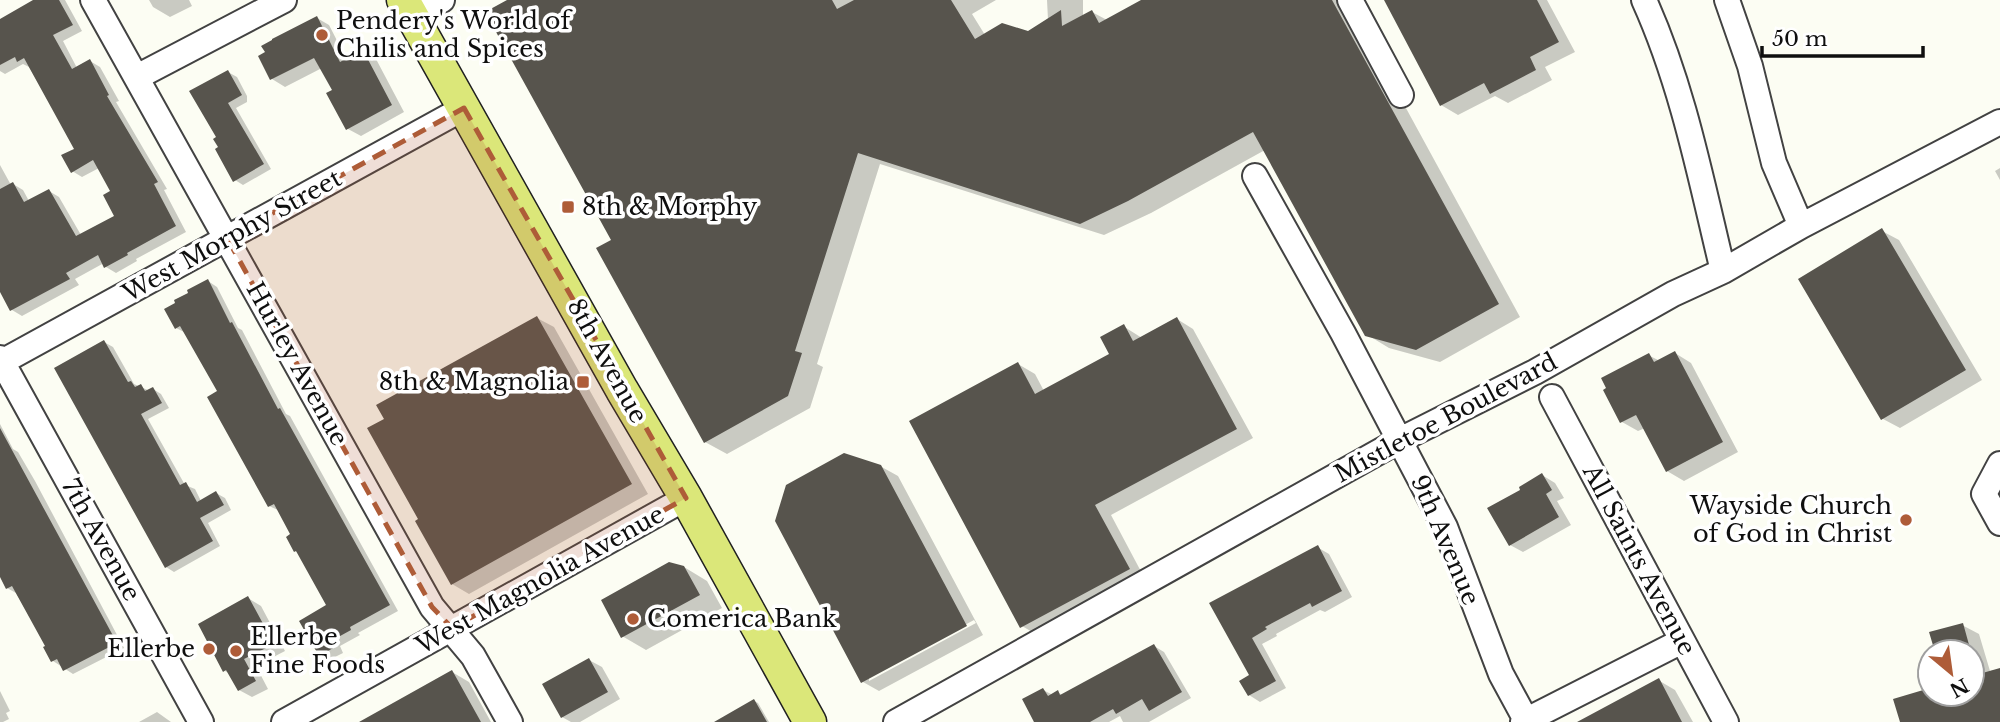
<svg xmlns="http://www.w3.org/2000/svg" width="2000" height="722" font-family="'Libre Baskerville',serif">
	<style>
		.shadow { fill: #0003; fill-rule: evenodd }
		.building { fill: #57544d }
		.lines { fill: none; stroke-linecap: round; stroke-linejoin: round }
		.minor-casing { stroke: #424242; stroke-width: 28 }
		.major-casing { stroke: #202020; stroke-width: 35 }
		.minor { stroke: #fff; stroke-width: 24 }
		.major { stroke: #dbe779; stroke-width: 32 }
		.marked { fill: #ae5c38; fill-opacity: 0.2; stroke: #ae5c38; stroke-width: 5; stroke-dasharray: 14 9; stroke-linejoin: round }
		.poi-dot { fill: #ae5c38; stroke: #fff; stroke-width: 2.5 }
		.labels { text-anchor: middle; stroke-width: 7; stroke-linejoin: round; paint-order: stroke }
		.poi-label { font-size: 24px; fill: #0f0f0f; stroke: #fff; text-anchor: start }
		.street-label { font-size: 24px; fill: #0f0f0f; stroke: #fff }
	</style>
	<rect width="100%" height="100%" fill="#fcfdf3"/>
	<!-- shadow -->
	<path class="shadow" d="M36,0H65L82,31L63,41L77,68L90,61L100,67L119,101L116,102L167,189L164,190L186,232L136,259L137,261L116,273L106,267L104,263L75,279L79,285L22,316L12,310L0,289V165L11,185L13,184L23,190L29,201L49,191L59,197L81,235L116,217L113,192L99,168L82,177L72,171L76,149L29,67L23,64L5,74L0,71V20Z
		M149,0H189L192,6L170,17L153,7Z
		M510,0H996L972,14L985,35L1028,32L1048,20L1047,0H1083V16L1092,12L1107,20L1145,0H1347L1520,317L1440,362L1389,348L1366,334L1265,150L1151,213L1104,235L880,164L817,364L823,367L810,408L727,454L705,442L613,241Z
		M1386,0H1547L1575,52L1545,67L1552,80L1508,103L1495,96L1458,115L1441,105Z
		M317,18L329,25L347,60L363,52L376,59L404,112L361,136L348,129L334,91L322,68L285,87L272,79L267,53Z
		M228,72L237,77L247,96V102L236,108L271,169L243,185L235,180L220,147Z
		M2000,168V180L1995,171Z
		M1882,231L1899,240L1982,380L1900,428L1883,419Z
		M208,281L217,287L238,328L242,330L286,414L290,416L398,611L358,633L360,635L340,646L343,653L329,660L320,655L329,606L300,553L295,551L293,535L280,511L269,506L219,392L186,333L176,328Z
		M537,318L554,327L648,494L469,594L452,584Z
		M1177,319L1193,329L1253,438L1111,515L1145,579L1039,636L1022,626L1018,364L1035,374L1044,391L1112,355L1123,326L1142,338Z
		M104,342L113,347L134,384L150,391L153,389L161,394L169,408L148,419L185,485L195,489L201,501L216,493L225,498L231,510L208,523L220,546L174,572L166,567Z
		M1675,353L1691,363L1738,452L1684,481L1667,471L1645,428L1638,431L1622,422L1609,389L1648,355L1660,361Z
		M0,424L13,449L18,452L35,481L124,648L73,674L53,661L47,647L16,593L7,588L0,558Z
		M880,466L898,476L983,635L879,691L863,682ZM974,620L976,623L869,681V677Z
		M1542,475L1555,483L1564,498L1557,501L1571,525L1523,552L1510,545L1522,490Z
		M1317,547L1329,554L1352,597L1325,612L1320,610L1276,634L1277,636L1262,644L1286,688L1260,702L1249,695L1251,676L1211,604Z
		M684,567L707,581L722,608L646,650L622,636Z
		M248,598L261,606L285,651L256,666L268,689L252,697L239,690L231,674L225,671Z
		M1962,625L1979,634L1990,671L2000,669V722H1902L1930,690V694H1972V652H1936Z
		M1154,646L1164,652L1191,698L1149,722H1123L1120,716L1109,722H1033L1035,721L1043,690L1053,695L1058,692L1063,696Z
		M589,660L602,667L620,699L580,722H571L562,717Z
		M452,672L469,682L491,722H362Z
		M1658,680L1675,690L1693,722H1581Z
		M0,691L10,711L6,713L9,719L3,722H0Z
		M754,701L758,703L769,722H727Z
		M157,712L171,722H139Z"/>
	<!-- building -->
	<path class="building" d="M33,0H59L73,25L53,35L72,69L90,59L109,95L107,96L158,182L154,184L176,226L127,253L128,255L104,268L98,255L66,273L70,279L10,311L0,292V189L13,182L24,202L49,189L76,236L114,216L103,195L110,191L93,160L71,173L61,155L74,149L24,58L17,62L15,57L0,65V19Z
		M507,0H832L837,9L854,0H951L975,39L1002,23L1028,31L1061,10L1062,26L1092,10L1099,23L1141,0H1332L1499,304L1416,350L1365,336L1253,132L1128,201L1080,224L858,153L795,351L802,353L788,396L704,443L596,248L611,240L485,12Z
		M1384,0H1537L1559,42L1530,57L1536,70L1490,94L1484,83L1440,106Z
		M317,16L340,62L363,50L392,105L346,130L326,93L332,90L314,58L270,80L258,56L265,52L261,46L272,40V39Z
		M228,70L242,95L228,103L264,164L233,182L215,149L218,147L213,139L216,137L189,91Z
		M1882,228L1966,370L1881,420L1798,279Z
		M208,279L230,323L232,322L278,409L280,408L390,605L350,627L351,630L331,641L335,647L319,656L299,621L326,605L296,551L294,552L286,537L290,534L274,504L268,507L207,397L217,391L180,326L175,329L164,309L175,303L174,300L188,293L187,290Z
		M537,316L632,484L451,585L415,521L418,519L367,428L384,419L376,405Z
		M1177,317L1237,429L1095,505L1130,569L1020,628L909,421L1018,362L1035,394L1109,354L1100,337L1124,324L1133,341Z
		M104,340L128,382L131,381L135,387L141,384L145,391L153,387L162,403L141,414L180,485L186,482L197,502L216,491L224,505L200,518L213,541L165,568L54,368Z
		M1675,351L1723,442L1666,472L1636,415L1620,423L1603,390L1606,388L1601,378L1649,353L1654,362Z
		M0,428L117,643L63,671L57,659L51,662L43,647L45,646L12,586L6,589L0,577Z
		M844,453L881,465L967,626L861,683L775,521L786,485Z
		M1542,473L1552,490L1546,494L1559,517L1509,546L1487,508L1520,490L1519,487Z
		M1318,545L1342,591L1312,607L1310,603L1265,627L1267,629L1252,638L1276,681L1248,696L1239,681L1249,675L1209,603Z
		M669,562L684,566L700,595L621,638L601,600Z
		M248,596L274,644L244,659L256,681L238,691L226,670L223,672L198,624Z
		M1963,623L1971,652H1935L1929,632Z
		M1154,644L1182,692L1149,711L1142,699L1116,714L1113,709L1090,722H1034L1022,699L1043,688L1048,696L1058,690L1060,695Z
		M589,658L608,692L561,718L542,684Z
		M2000,668V722H1900L1893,699L1930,688V694H1972V676Z
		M452,670L481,722H359Z
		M1659,678L1682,722H1577Z
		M754,699L767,722H714Z"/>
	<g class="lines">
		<defs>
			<path id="minor" d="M93,0L432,607L473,656L510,722
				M1350,0L1401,95
				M1644,0C1683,86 1701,180 1723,271
				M1727,0L1750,66L1774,163L1801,226
				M412,17L442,0
				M137,77L284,0
				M1255,176L1343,333L1445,527L1501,674L1527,722
				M0,358L201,722
				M0,363L464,108
				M1552,397L1726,722
				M2000,464L1984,494L2000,523
				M284,722L686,498
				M896,722L1400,440L1535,372L1673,294L1723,271L1801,226L2000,122
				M1523,722L1682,641"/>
			<path id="major" d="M403,0L622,390L686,498L810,722"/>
		</defs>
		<!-- minor casing -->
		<use href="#minor" class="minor-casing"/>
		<!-- major casing -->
		<use href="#major" class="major-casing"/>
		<!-- minor -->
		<use href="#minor" class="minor"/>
		<!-- major -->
		<use href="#major" class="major"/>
	</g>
	<!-- marked area -->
	<path class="marked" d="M464,108L686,498L452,628L432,607L227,238Z"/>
	<!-- markers -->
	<g class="poi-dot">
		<circle cx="322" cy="35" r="7"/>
		<rect x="561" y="200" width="14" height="14" rx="3.5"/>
		<rect x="576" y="375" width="14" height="14" rx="3.5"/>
		<circle cx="1906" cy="520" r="7"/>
		<circle cx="633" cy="619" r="7"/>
		<circle cx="209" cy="649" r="7"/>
		<circle cx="236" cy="651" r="7"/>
	</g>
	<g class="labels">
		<!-- poi labels -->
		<g class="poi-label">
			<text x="336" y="29">Pendery's World of<tspan x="336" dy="28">Chilis and Spices</tspan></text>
			<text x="582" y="215">8th &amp; Morphy</text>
			<text x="569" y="390" text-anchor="end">8th &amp; Magnolia</text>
			<text x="1892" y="514" text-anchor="end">Wayside Church<tspan x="1892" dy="28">of God in Christ</tspan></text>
			<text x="647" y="627">Comerica Bank</text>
			<text x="250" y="645">Ellerbe<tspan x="250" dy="28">Fine Foods</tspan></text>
			<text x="195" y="657" text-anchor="end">Ellerbe</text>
		</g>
		<!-- street labels -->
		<g class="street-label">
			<text transform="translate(232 236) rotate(-29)" y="8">West Morphy Street</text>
			<text transform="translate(607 361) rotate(61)" y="8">8th Avenue</text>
			<text transform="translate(297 364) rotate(61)" y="8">Hurley Avenue</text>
			<text transform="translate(1446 418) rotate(-28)" y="8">Mistletoe Boulevard</text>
			<text transform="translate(101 540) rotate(61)" y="8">7th Avenue</text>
			<text transform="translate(1445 540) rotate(67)" y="8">9th Avenue</text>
			<text transform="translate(1639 560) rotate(62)" y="8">All Saints Avenue</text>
			<text transform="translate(540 580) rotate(-29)" y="8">West Magnolia Avenue</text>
		</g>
	</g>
	<!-- north arrow -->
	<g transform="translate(1951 673) rotate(151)"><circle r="33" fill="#ffffff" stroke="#9f9f9f" stroke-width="2"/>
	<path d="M0-5L12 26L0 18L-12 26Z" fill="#ae5c38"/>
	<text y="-10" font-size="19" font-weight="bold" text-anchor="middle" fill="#0f0f0f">N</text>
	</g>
	<!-- scale -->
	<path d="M1762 46v10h161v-10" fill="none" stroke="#0f0f0f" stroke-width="3.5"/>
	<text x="1772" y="46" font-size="21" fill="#0f0f0f" stroke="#ffffff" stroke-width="5" paint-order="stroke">50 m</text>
</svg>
